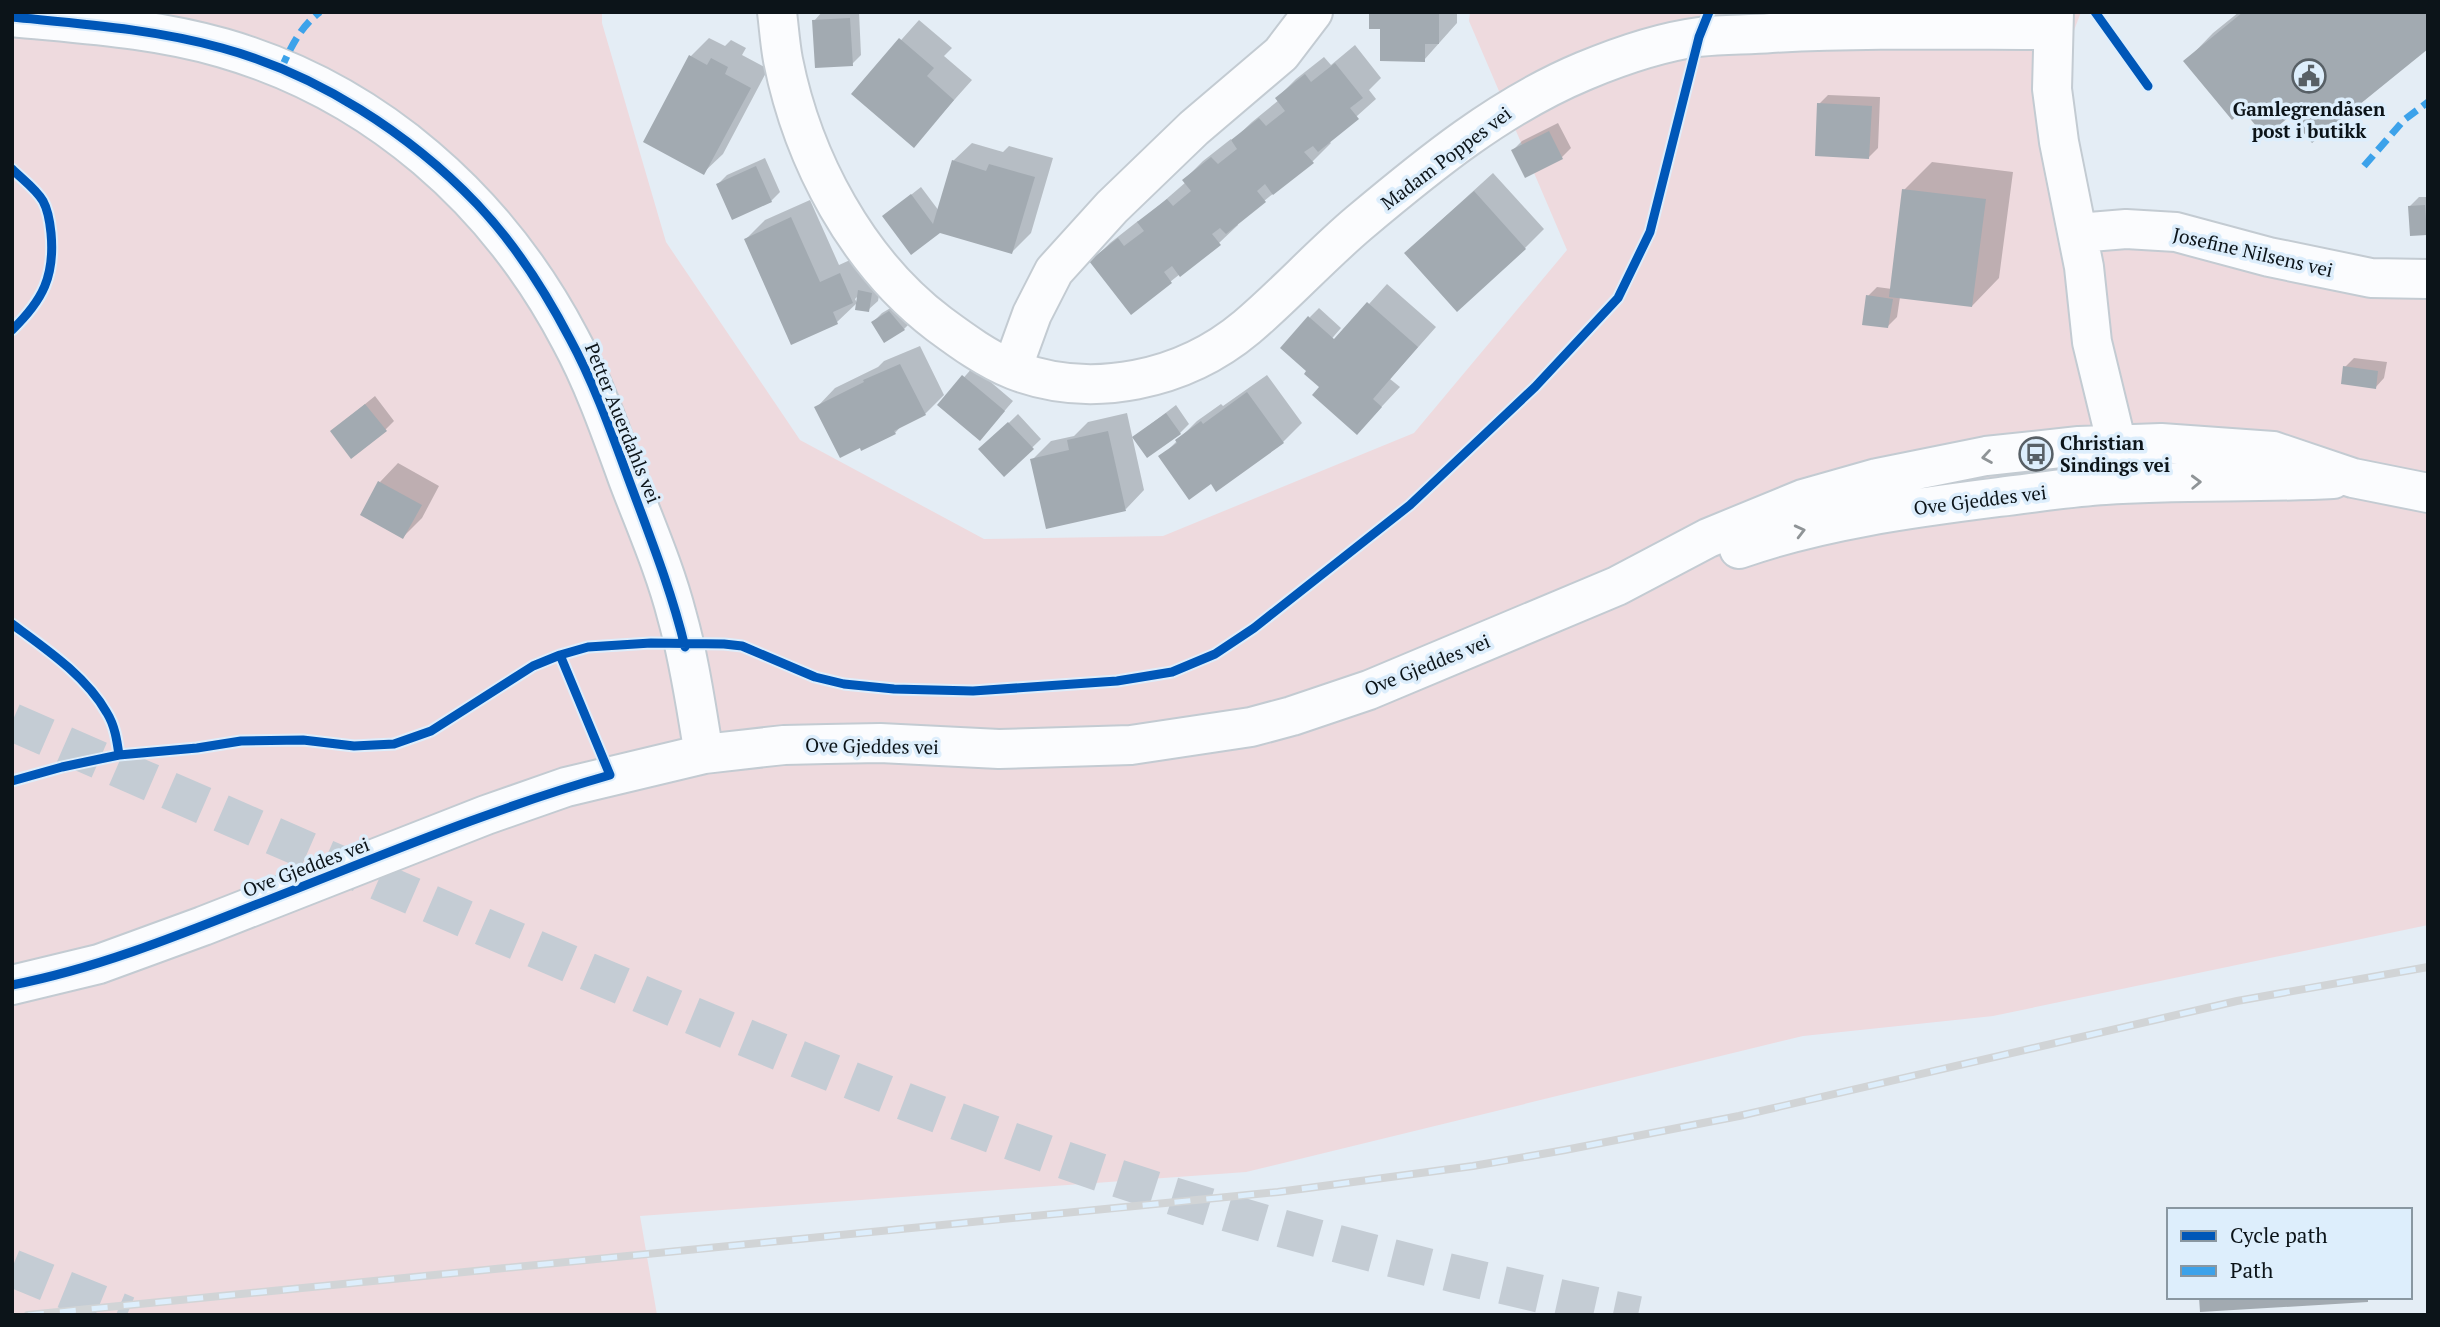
<svg xmlns="http://www.w3.org/2000/svg" width="2440" height="1327" font-family="'PT Serif',serif">
	<style>
		.green { fill: #eedade }
		.shadow { fill: #0003 }
		.building { fill: #a2aab1 }
		.lines { fill: none; stroke-linecap: round; stroke-linejoin: round }
		.highway-tunnel { stroke: #c4ccd4; stroke-width: 38; stroke-dasharray: 38 19; stroke-linecap: butt }
		.minor-casing { stroke: #c3cbd2; stroke-width: 42 }
		.minor { stroke: #fbfcfe; stroke-width: 38 }
		.rail-casing { stroke: #d1d4d6; stroke-width: 8 }
		.rail { stroke: #ddeefc; stroke-width: 5; stroke-dasharray: 16; stroke-linecap: butt }
		.quiet { stroke: #3ca2ea; stroke-width: 7; stroke-dasharray: 14 7; stroke-linecap: butt }
		.cycleway-casing { stroke: #ddeefc; stroke-width: 13 }
		.cycleway { stroke: #0057b8; stroke-width: 9 }
		.oneway { stroke: #8f9497 }
		.labels { text-anchor: middle; stroke-width: 7; stroke-linejoin: round; paint-order: stroke }
		.poi-label { font-size: 19px; font-weight: bold; fill: #0c1419; stroke: #ddeefc }
		.street-label { font-size: 19px; fill: #0c1419; stroke: #ddeefc }
	</style>
	<rect width="100%" height="100%" fill="#e4edf5"/>
	<!-- green -->
	<path class="green" d="M12,12H602V23L666,242L800,440L984,539L1163,536L1414,433L1567,250L1469,21L1470,12H2081L2068,46L2087,232L2187,223L2404,263L2428,259V925L1993,1016L1803,1036L1246,1172L640,1216L657,1315H12Z"/>
	<!-- shadow -->
	<path class="shadow" d="M822,12H859L861,55L852,64L814,21Z
		M1371,12H1457V23L1424,60L1381,27Z
		M2239,12H2428L2290,114L2244,108L2186,61L2213,33Z
		M919,20L952,48L944,56L972,80L914,145L853,94Z
		M709,38L725,46L731,40L746,48L742,55L768,69L723,154L704,172L691,56Z
		M1355,45L1381,78L1369,90L1376,99L1329,141L1331,143L1312,162L1237,223L1238,225L1219,243L1131,313L1091,262L1110,243L1138,221L1139,223L1186,182L1184,180L1203,161L1231,139L1232,141L1252,122L1279,100L1277,98L1296,79L1324,57L1331,65Z
		M1828,95L1880,97L1878,148L1869,157L1819,104Z
		M1558,123L1571,148L1562,157L1513,150L1522,141Z
		M972,143L1003,152L1009,146L1053,158L1031,233L1012,252L884,216L921,187L939,211L953,161Z
		M765,158L780,192L771,201L718,184L727,175Z
		M1932,162L2013,172L1999,278L1972,306L1900,297L1897,317L1888,326L1868,296L1877,287L1892,289L1904,190Z
		M1493,173L1544,229L1525,248L1425,235Z
		M2419,197H2428L2427,233L2410,206Z
		M810,200L839,265L859,256L881,284L878,301L868,310L860,294L855,299L857,303L837,322L792,342L746,239L765,220Z
		M1387,284L1436,327L1390,379L1400,387L1357,433L1321,387L1306,374Z
		M899,303L913,320L904,329L873,322L882,313Z
		M1319,308L1341,328L1314,359L1310,317Z
		M920,346L944,395L925,414L902,425L895,433L817,407L835,388L878,367L884,361Z
		M2354,358L2387,362L2384,378L2375,388L2345,367Z
		M973,367L1013,401L989,429L940,405Z
		M1267,375L1302,423L1283,442L1211,482L1161,457L1197,421L1221,404L1223,406Z
		M375,396L394,421L385,430L332,431Z
		M1176,405L1189,424L1180,433L1134,437Z
		M1127,413L1144,490L1126,509L1032,460L1051,441L1074,436L1088,422Z
		M1018,414L1041,439L1004,475L981,450Z
		M398,463L439,486L422,518L403,537L380,482Z"/>
	<!-- building -->
	<path class="building" d="M1369,12H1439V44H1425V62L1380,61V29H1369Z
		M2243,12H2428V49L2312,143L2290,116L2265,137L2243,110L2232,120L2183,61Z
		M850,18L853,66L815,68L812,20Z
		M899,38L934,68L927,76L954,100L914,148L851,94Z
		M689,55L707,65L711,58L728,67L725,74L751,88L704,175L643,142Z
		M1335,63L1363,98L1350,108L1359,119L1318,152L1313,146L1304,152L1314,163L1273,195L1265,184L1257,191L1266,202L1226,234L1220,228L1212,234L1221,245L1180,277L1172,266L1164,272L1172,283L1131,315L1089,261L1118,238L1124,246L1144,231L1137,222L1167,199L1173,206L1191,191L1182,180L1211,157L1218,164L1237,149L1231,140L1259,118L1266,126L1285,111L1275,98L1305,74L1311,82Z
		M1817,103L1872,106L1869,159L1815,156Z
		M1549,131L1563,159L1525,178L1511,150Z
		M952,160L986,171L989,164L1035,177L1012,254L940,233L911,255L882,216L911,194L933,224Z
		M756,166L772,202L732,220L716,184Z
		M1902,189L1986,199L1972,307L1889,297Z
		M1474,191L1526,249L1457,312L1404,253Z
		M2425,205L2427,235L2410,236L2408,206Z
		M791,217L820,282L840,273L853,303L833,312L838,324L791,345L744,239Z
		M858,290L872,293L869,312L855,310Z
		M1866,295L1893,299L1888,328L1862,325Z
		M1367,302L1418,347L1373,399L1382,407L1357,435L1312,395L1319,387L1304,374L1306,371L1280,348L1308,316L1334,339Z
		M889,311L905,330L884,343L871,322Z
		M900,364L926,415L894,431L896,434L861,451L860,448L840,458L814,407L864,382L863,380Z
		M2343,366L2378,371L2376,389L2341,384Z
		M962,375L1005,411L980,441L937,405Z
		M1247,392L1284,443L1216,492L1211,484L1189,500L1158,456L1177,443L1175,440L1201,421L1203,424Z
		M365,404L387,431L351,459L330,431Z
		M1166,413L1181,434L1147,458L1132,437Z
		M1008,422L1034,449L1004,477L978,449Z
		M1108,431L1126,511L1046,529L1030,459L1069,450L1067,440Z
		M378,481L422,505L403,539L360,515Z
		M2199,1297H2368V1302L2200,1312Z"/>
	<g class="lines">
		<!-- highway-tunnel -->
		<path class="highway-tunnel" d="M12,722C170,791 327,859 484,927C687,1014 890,1101 1099,1172C1275,1231 1456,1277 1638,1315
			M12,1268L127,1315"/>
		<defs>
			<path id="minor" d="M777,12C779,28 780,44 783,60C803,160 857,262 939,324C962,341 988,360 1014,370C1092,400 1184,380 1247,327C1286,294 1320,256 1359,223C1428,165 1500,106 1584,71C1620,56 1661,42 1699,37C1723,34 1748,35 1771,33C1865,28 1959,30 2052,30
				M2054,12L2052,89L2059,142L2084,267L2092,342L2117,445L2110,466
				M12,17C82,24 155,28 223,48C375,92 497,200 570,339C594,383 611,432 628,479C645,524 665,569 677,616C690,662 696,708 704,754
				M2078,233L2126,229L2176,232L2269,257L2371,278L2428,279
				M1012,369L1032,314L1054,271L1112,207L1194,128L1281,54L1313,12
				M1739,549C1822,520 1912,508 1999,497C2034,493 2070,487 2105,485C2181,480 2257,483 2333,479
				M12,985L99,964L203,926L486,815L566,787L704,754L784,745L827,744L880,743L999,749L1131,745L1251,727L1292,716L1369,690L1617,586L1708,538L1803,499L1877,478L1986,456L2079,446L2161,443L2273,451L2353,478L2428,493"/>
		</defs>
		<!-- minor casing -->
		<use href="#minor" class="minor-casing"/>
		<!-- minor -->
		<use href="#minor" class="minor"/>
		<defs>
			<path id="rail" d="M28,1315L1278,1192L1473,1166L1565,1150L1739,1116L2237,1001L2428,967"/>
		</defs>
		<!-- rail casing -->
		<use href="#rail" class="rail-casing"/>
		<!-- rail -->
		<use href="#rail" class="rail"/>
		<!-- quiet -->
		<path class="quiet" d="M281,69C291,47 300,27 320,12
			M2364,166L2404,120L2428,102"/>
		<defs>
			<path id="cycleway" d="M2095,12L2148,86
				M12,17C82,24 154,29 222,48C317,74 409,133 477,204C514,243 545,291 570,339C596,387 614,440 633,491C652,542 672,593 685,647
				M12,169C22,179 36,189 43,201C48,210 50,223 51,233C55,276 43,300 12,330
				M12,624C46,649 86,676 107,713C115,726 117,741 119,755
				M12,781L62,767L119,755L197,748L241,741L303,740L354,746L394,744L431,731L533,666L560,655L588,647L651,643L724,644L742,646L815,677L844,684L894,689L973,691L1117,681L1172,672L1215,654L1254,628L1410,505L1535,387L1618,298L1650,232L1699,37L1709,12
				M12,985C94,969 172,938 250,907C369,861 487,810 610,775L560,655"/>
		</defs>
		<!-- cycleway casing -->
		<use href="#cycleway" class="cycleway-casing"/>
		<!-- cycleway -->
		<use href="#cycleway" class="cycleway"/>
	</g>
	<!-- one-way arrows -->
	<defs><path id="oneway-chevron" d="M-2-3.5L2.5 0L-2 3.5" fill="none" stroke-width="1.6" stroke-linecap="round" stroke-linejoin="round" transform="scale(1.75)"/></defs>
	<g class="oneway">
		<use href="#oneway-chevron" transform="translate(1987 457) rotate(171)"/>
		<use href="#oneway-chevron" transform="translate(2196 482) rotate(-2)"/>
		<use href="#oneway-chevron" transform="translate(1800 531) rotate(-14)"/>
	</g>
	<!-- icons -->
	<defs>
		<symbol id="civic-ring" viewBox="-11 -11 22 22"><circle r="9.5" fill="#ddeefc" stroke="#586066" stroke-width="1.5"/><path d="M-.6-6.5H3V-4.5H.6V-3L4-1V1h2V6H-6V1h2V-1L-.6-3ZM-1.2 2.5V6h2.4V2.5Z" fill="#586066"/></symbol>
		<symbol id="bus-ring" viewBox="-11 -11 22 22"><circle r="9.5" fill="#ddeefc" stroke="#586066" stroke-width="1.5"/><path d="M-5-6H5V4H4V6H2V4H-2V6H-4V4H-5ZM-3.5-4V0h7V-4ZM-3.5 1.2v1.5H-2V1.2ZM2 1.2v1.5H3.5V1.2Z" fill="#586066"/></symbol>
	</defs>
	<g fill-rule="evenodd">
		<use href="#civic-ring" x="2290" y="57" width="38" height="38"/>
		<use href="#bus-ring" x="2017" y="435" width="38" height="38"/>
	</g>
	<g class="labels">
		<!-- poi labels -->
		<g class="poi-label">
			<text x="2309" y="116">Gamlegrendåsen<tspan x="2309" dy="22">post i butikk</tspan></text>
			<text x="2060" y="450" text-anchor="start">Christian<tspan x="2060" dy="22">Sindings vei</tspan></text>
		</g>
		<!-- street labels -->
		<g class="street-label">
			<text transform="translate(1446 158) rotate(-37)" y="7">Madam Poppes vei</text>
			<text transform="translate(2253 252) rotate(13)" y="7">Josefine Nilsens vei</text>
			<text transform="translate(623 423) rotate(68)" y="7">Petter Auerdahls vei</text>
			<text transform="translate(1980 500) rotate(-7)" y="7">Ove Gjeddes vei</text>
			<text transform="translate(1427 665) rotate(-22)" y="7">Ove Gjeddes vei</text>
			<text transform="translate(872 746) rotate(1)" y="7">Ove Gjeddes vei</text>
			<text transform="translate(306 867) rotate(-21)" y="7">Ove Gjeddes vei</text>
		</g>
	</g>
	<!-- border -->
	<rect width="2440" height="1327" fill="none" stroke="#0c1419" stroke-width="28"/>
	<!-- legend -->
	<rect x="2167" y="1208" width="245" height="91" fill="#ddeefc" stroke="#8997a1" stroke-width="2"/>
	<rect x="2181" y="1231" width="35" height="10" fill="#0057b8" stroke="#8997a1" stroke-width="2"/>
	<text x="2230" y="1243" font-size="21" fill="#0c1419">Cycle path</text>
	<rect x="2181" y="1266" width="35" height="10" fill="#3ca2ea" stroke="#8997a1" stroke-width="2"/>
	<text x="2230" y="1278" font-size="21" fill="#0c1419">Path</text>
</svg>
